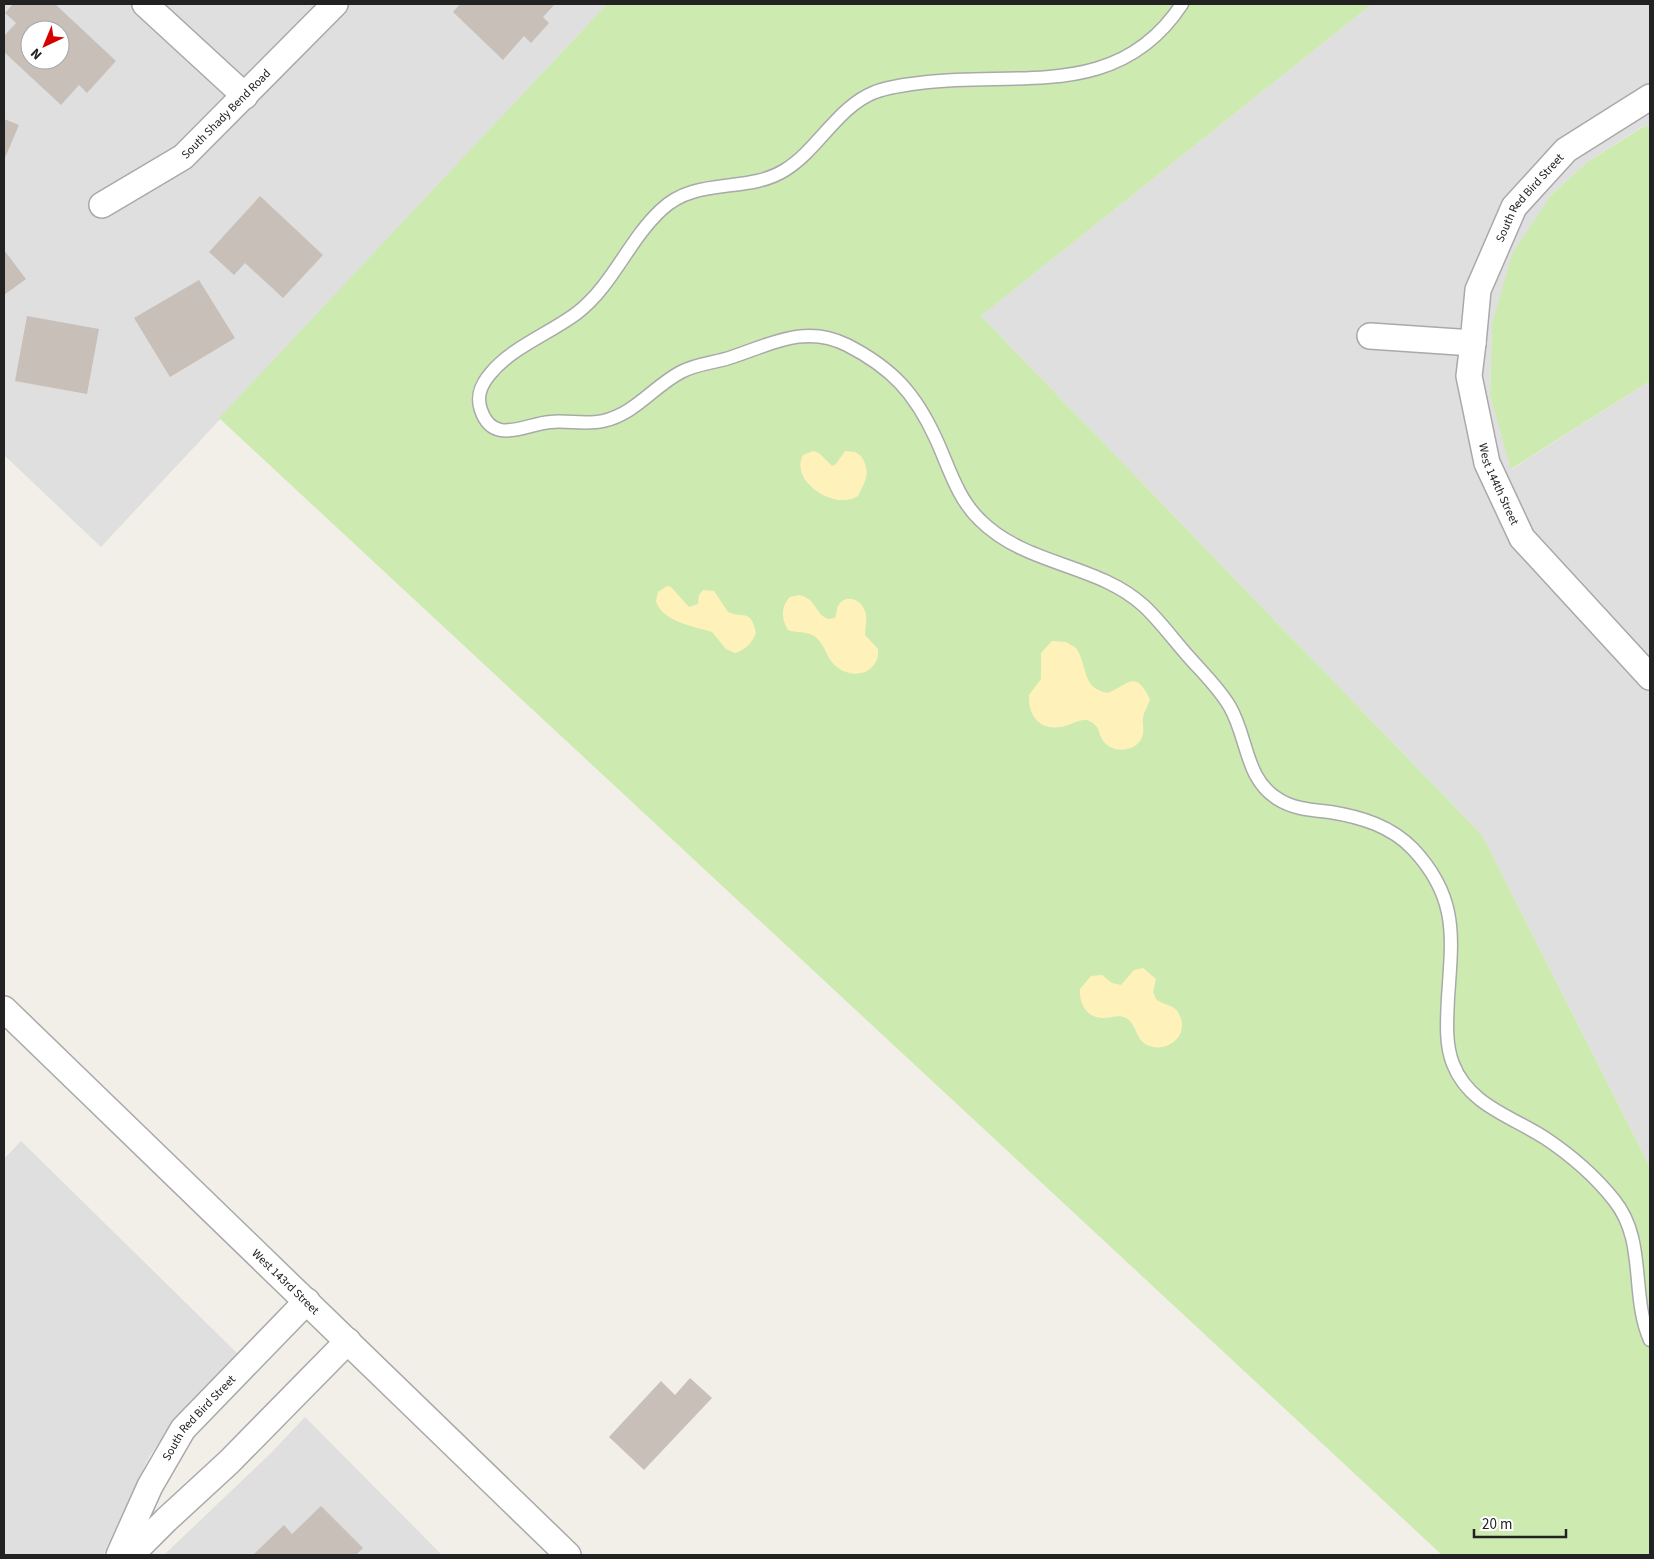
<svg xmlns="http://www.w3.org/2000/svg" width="1654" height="1559" font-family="'Source Sans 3',sans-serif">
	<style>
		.residential { fill: #e0dfdf; fill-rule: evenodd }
		.grass { fill: #cdebb0 }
		.sand { fill: #fff1ba }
		.building { fill: #c7bfb8; fill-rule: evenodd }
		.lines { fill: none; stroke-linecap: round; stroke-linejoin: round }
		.service-casing { stroke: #a9a9a9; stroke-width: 15 }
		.minor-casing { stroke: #a9a9a9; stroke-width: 28 }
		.service { stroke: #fff; stroke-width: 12 }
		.minor { stroke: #fff; stroke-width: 25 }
		.labels { text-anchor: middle; stroke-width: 4; stroke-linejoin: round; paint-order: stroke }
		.street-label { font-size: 12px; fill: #222; stroke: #fff }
	</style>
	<rect width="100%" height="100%" fill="#f2efe9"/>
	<!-- residential -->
	<path class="residential" d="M4,4H607L101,547L4,455ZM30,30H60V60H30Z
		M1372,4H1650V129L1645,125L1586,163L1551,195L1492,324L1490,395L1512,469L1650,381V1167L1482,835L981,316Z
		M21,1141L240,1356L168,1430L149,1457L103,1555H4V1159Z
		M305,1417L442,1555H164L271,1453Z"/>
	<!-- grass -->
	<path class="grass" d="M607,4H1372L981,316L1482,835L1650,1167V1555H1442L219,418Z
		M1646,125L1650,129V381L1511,469L1490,395L1492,324L1512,254L1551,195L1586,163Z"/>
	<!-- sand -->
	<path class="sand" d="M813,451L819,453L832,466L836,464L845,451L855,452L861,456C872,473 865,481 858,496C836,511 789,482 803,455Z
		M667,586L671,587L689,607L698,604L699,595L703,590L714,591L728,612C743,619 751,608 756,633C752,643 745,650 735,653L726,649L712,632C696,627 662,622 656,601L658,592Z
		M799,595C817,599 814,613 828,619L835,618C837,613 836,607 840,603C848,594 862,601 865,611C868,619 865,627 865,635L878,649C880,672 854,681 837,667C826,659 826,644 814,636C807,631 796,633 788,630C781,619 781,606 790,597Z
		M1052,641L1066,642L1076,648C1088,665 1081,689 1108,693C1129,684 1135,669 1150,699C1148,706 1144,711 1143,718C1142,724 1145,731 1142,737C1137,751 1115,754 1105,743C1096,733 1103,727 1087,720C1077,719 1070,726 1060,727C1039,730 1028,715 1029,695L1041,679V653Z
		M1143,968L1156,979L1153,992L1156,999C1164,1006 1176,1004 1180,1016C1189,1037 1166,1054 1147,1045C1135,1039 1137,1024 1126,1018C1119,1014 1111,1018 1103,1018C1087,1018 1079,1004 1080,989L1091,976L1102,975L1112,983L1121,985L1134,970Z"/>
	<!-- building -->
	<path class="building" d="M13,4H55L116,61L87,93L79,85L61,105L4,52V36L16,23L5,13ZM30,30H60V60H30Z
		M460,4H553L554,5L543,17L549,23L531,43L524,36L503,60L453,12Z
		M4,119L19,125L4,160Z
		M260,196L323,255L283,298L245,263L234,275L209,252Z
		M4,250L26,279L4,295Z
		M199,280L235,338L170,377L134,318Z
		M27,316L99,329L87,394L15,381Z
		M690,1378L712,1398L644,1470L609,1437L661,1381L675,1395Z
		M321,1506L363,1548L356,1555H253L284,1525L292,1534Z"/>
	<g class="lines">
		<defs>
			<path id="service" d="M1182,4C1120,99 1023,72 928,82C910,84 892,86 875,92C837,107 819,149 785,170C747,194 696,176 661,210C628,241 613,285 577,313C549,334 512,347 490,374C481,385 476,396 481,410C493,446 525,424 550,422C567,420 585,425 603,421C635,414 654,386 681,372C698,363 715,363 732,357C771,344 806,324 847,345C892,368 915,393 936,439C949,467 957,498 980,520C1026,566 1097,563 1144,606C1160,621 1173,639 1188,656C1202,672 1219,688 1230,707C1248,738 1245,779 1278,799C1293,809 1313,810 1330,812C1361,817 1391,826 1413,849C1459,898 1452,938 1448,998C1447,1020 1445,1044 1453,1064C1469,1105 1511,1116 1545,1138C1569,1154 1595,1176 1614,1200C1647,1241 1630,1294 1650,1340"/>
			<g id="minor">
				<path d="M145,4L245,96"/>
				<path id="s1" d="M102,205L183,157L335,4"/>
				<path id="s2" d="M1370,336L1473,343L1469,376L1487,463L1522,538L1650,677"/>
				<path id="s3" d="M1473,343L1478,290L1514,207L1566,150L1650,97"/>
				<path id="s4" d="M4,1009L568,1555"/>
				<path id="s5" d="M119,1555L150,1486L183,1429L307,1301"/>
				<path d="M131,1555L166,1520L229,1462L348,1341"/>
			</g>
		</defs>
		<!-- service casing -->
		<use href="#service" class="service-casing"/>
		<!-- minor casing -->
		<use href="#minor" class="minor-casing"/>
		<!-- service -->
		<use href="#service" class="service"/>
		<!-- minor -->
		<use href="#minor" class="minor"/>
	</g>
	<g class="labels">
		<!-- street labels -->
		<g class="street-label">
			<text dy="4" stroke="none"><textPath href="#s1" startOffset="155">South Shady Bend Road</textPath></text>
			<text dy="4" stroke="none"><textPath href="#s3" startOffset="160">South Red Bird Street</textPath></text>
			<text dy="4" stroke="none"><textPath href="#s2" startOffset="249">West 144th Street</textPath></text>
			<text dy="4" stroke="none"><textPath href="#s4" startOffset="392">West 143rd Street</textPath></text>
			<text dy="4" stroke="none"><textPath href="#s5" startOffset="160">South Red Bird Street</textPath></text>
		</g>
	</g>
	<!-- border -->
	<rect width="1654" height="1559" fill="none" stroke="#222222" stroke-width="10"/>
	<!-- north arrow -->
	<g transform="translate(45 45) rotate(224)"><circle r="24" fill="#ffffff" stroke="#a7a7a7"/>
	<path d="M0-4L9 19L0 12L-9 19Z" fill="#d40000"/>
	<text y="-8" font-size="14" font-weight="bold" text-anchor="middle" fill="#222222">N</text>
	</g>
	<!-- scale -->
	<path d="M1474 1529v8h92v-8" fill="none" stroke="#222222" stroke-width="2.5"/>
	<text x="1482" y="1529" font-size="15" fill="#222222" stroke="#ffffff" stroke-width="4" paint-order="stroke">20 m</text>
</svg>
